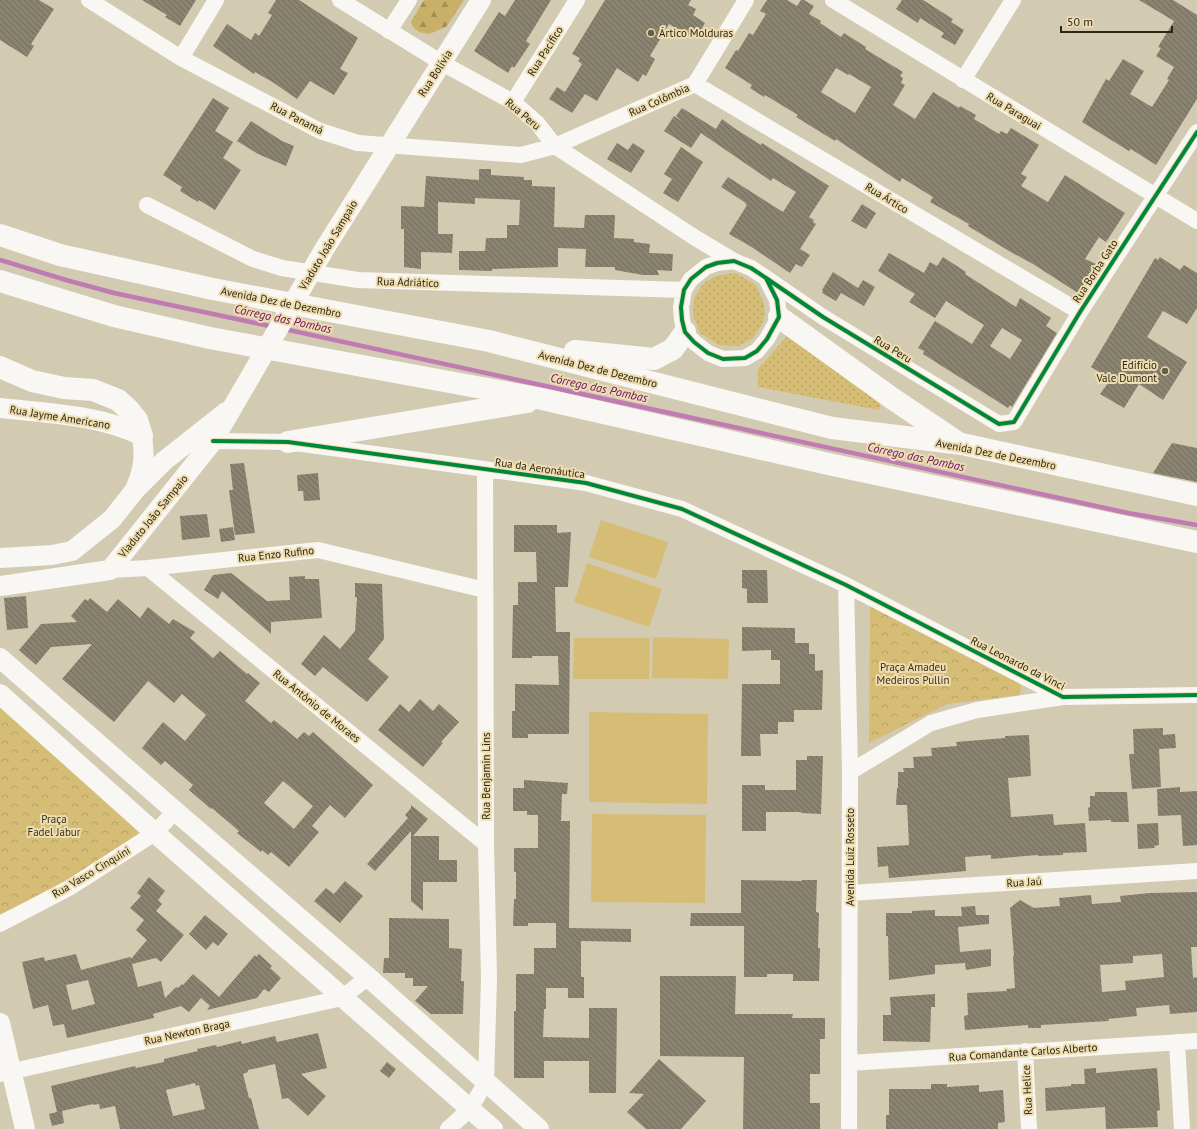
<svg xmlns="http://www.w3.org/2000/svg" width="1197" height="1129" font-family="'PT Sans',sans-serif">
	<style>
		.grass { fill: url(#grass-dots) }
		.forest { fill: url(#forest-firs) }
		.park { fill: url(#park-crowns) }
		.garden { fill: #d6bd75 }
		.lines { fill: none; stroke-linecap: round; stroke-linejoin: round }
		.stream { stroke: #bf7bb2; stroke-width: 4.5 }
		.building { fill: url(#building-back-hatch); fill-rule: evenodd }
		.minor { stroke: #f8f7f3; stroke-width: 16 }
		.tertiary { stroke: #f8f7f3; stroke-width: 20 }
		.trunk { stroke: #f8f7f3; stroke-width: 22 }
		.cycleway-casing { stroke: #eeddb0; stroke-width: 6 }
		.cycleway { stroke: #00873e; stroke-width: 4 }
		.poi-dot { fill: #665f4b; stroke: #eeddb0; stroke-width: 1.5 }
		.labels { text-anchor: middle; stroke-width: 4; stroke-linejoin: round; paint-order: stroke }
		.poi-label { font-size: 11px; fill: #2c2514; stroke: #eeddb0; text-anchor: start }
		.street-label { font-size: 11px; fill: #2c2514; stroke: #eeddb0 }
		.park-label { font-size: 11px; fill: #382f18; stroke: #eeddb0 }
		.water-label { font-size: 12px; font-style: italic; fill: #670c64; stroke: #eeddb0 }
	</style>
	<defs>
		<pattern id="grass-dots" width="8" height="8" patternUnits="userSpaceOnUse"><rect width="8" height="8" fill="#d6bd75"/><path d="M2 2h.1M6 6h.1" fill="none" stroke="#b8a264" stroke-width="1.8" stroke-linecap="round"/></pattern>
		<pattern id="forest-firs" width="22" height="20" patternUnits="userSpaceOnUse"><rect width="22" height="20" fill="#c8b066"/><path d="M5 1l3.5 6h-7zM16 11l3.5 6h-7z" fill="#a38f53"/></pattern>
		<pattern id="park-crowns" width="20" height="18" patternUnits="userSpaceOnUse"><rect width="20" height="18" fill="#d6bd75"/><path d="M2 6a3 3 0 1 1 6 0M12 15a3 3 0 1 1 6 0" fill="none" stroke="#b8a264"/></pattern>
		<pattern id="building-back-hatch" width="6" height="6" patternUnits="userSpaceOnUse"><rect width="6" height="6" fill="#8a8370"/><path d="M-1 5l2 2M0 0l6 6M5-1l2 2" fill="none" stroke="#716b5b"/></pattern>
	</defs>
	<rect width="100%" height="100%" fill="#d3cab2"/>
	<!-- grass -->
	<path class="grass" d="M735,273L755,284L764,303L765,315L761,326L753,338L739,346L719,345L700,333L693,315L694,298L703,284L715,276Z
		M790,333L881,401L879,410L758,387V369Z"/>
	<!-- forest -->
	<path class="forest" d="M424,0H464L446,27L429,34L419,32L413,27L411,22Z"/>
	<!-- park -->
	<path class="park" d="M870,605L1021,684L1020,695L947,704L869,743Z
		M0,708L143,830L67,883L0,914Z"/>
	<!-- garden -->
	<path class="garden" d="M601,520L668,542L656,579L589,557Z
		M587,563L662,589L649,627L574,602Z
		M653,637L729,639L728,679L652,678Z
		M574,638H650L649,679H573Z
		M589,712L708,714L707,804L589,802Z
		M592,814L706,815L705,903L591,902Z"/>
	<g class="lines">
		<!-- stream -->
		<path class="stream" d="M0,260L66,280L114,293L274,327
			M284,329L1128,513L1197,525"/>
	</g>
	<!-- building -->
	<path class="building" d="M0,0H39L54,9L31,44L34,46L27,57L0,40Z
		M142,0H196L180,26L165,17L167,15Z
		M276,0H299L358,38L340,69L348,73L334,95L310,81L297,99L274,83L255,72L254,74L213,46L227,24L251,40L255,33L259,36L272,15L268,13Z
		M515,0H551L526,41L530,44L514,68L512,66L508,73L474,51L499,12L505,16Z
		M605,0H691L688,5L696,9L693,15L705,23L698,35L693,31L690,36L669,24L650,56L655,59L646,76L643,74L638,82L617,68L597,101L585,94L572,113L549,99L557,87L565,92L582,64L578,61L580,58L572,54Z
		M767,0H787L797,6L801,0H804L814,6L809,14L821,21L820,23L841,37L844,33L866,47L865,49L903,72L900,76L903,78L901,83L905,85L893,105L915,119L933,92L959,108L960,106L976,115L974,119L999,134L1001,131L1007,134L1011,128L1039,145L1021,174L1027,177L1021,186L1048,202L1065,175L1125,213L1106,242L1099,237L1085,259L1096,264L1078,293L1033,264L1009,251L968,226L969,224L930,202L933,197L902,178L900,182L836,139L835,141L796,117L798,115L765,95L764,97L750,88L752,85L725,68L736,50L738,51L749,33L753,35L766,14L760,11ZM836,68L848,75L849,74L871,87L855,113L821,92Z
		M902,0H923L953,19L951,22L964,30L955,45L941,37L944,33L920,18L918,23L896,9Z
		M1139,0H1173L1197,15V99L1156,165L1131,149L1129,151L1082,122L1106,79L1109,81L1123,59L1144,71L1130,94L1152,107L1169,80L1167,79L1174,67L1156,56L1161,48L1158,47L1174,21Z
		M213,98L229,108L215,131L233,142L223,158L241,170L215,210L199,200L198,202L180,191L182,187L163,175Z
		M682,108L716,129L722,119L737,130L761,145L762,143L829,186L809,217L814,220L813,222L816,224L800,249L810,255L802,267L796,264L790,273L750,246L729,234L747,205L745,204L746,203L721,187L728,177L783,212L796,192L773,178L771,181L701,133L691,148L664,131L674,116L681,121L676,116Z
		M251,121L282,141L294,146L286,166L258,154L237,141Z
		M617,143L628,150L633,143L645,151L631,173L607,159Z
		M681,147L703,162L678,202L663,193L672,179L664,174Z
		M479,169H491V175L524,177V180H532V186L555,187L554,227L584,228L585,215H615L614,238L634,239V242L650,244L649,253L673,254L672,271L657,270L659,275H643L615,270V267H585L586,249L558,248V267L492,269V271L459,270V251H485L486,238H507V225H519L520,200L475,198V204L438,202V234H453L452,253L421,252V269L404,267V229H401V206L424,207L426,176L479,180Z
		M862,204L876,213L866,229L851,221Z
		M889,253L924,273L930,262L937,266L943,257L966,272L965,274L1016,307L1020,298L1051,318L1046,326L1057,333L1012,407L1010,405L1008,408L923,354L924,351L918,348L935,321L972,344L984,325L946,301L935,318L909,302L915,294L878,271ZM1002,328L1022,340L1010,359L990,346Z
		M1160,257L1180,270L1184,265L1197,273V308L1187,324L1163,311L1147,337L1187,362L1163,400L1139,384L1124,408L1100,394L1111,379L1091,367L1155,258L1158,260Z
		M833,272L858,288L863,280L875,287L864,306L841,293L836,301L822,293L823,291L822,290Z
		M1172,443L1197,448V482L1153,473Z
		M244,463L255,533L235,535L229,490H233L230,464Z
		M318,473L320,500L304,501L303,491H298L297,475Z
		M207,514L210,537L182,540L180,516Z
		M514,525H557V533L571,532L568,587H555L556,632H570L569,734H528V738H512V711H515V684L559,685L558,656H532V658H512L513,605H518V582H537L536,552H514Z
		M233,527L235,540L221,542L219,529Z
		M742,570H767L768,603H747V589L742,588Z
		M231,573L267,601L290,600L289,577L305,576V579H319L322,618L271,622V634L222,591L218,599L204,590L213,575Z
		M355,583L382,584L384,639L368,659L389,677L367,702L323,667L315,676L301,664L324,635L340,649L355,631L357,597H355Z
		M26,596L28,628L7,630L4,598Z
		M90,598L107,612L118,599L140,618L148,607L169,624L173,619L195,632L190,638L213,658L220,651L247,674L248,673L260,683L245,701L271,723L274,720L297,739L304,732L309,736L313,732L373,785L345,818L330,805L312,826L319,832L289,867L271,852L268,855L262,850L261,852L237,833L239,831L212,808L211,809L189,790L193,785L165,761L161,765L142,748L163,722L185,741L206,715L182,694L174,703L148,681L114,722L62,679L92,644L51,647L36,665L19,650L41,624L77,622L71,616L85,599L88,601ZM283,781L313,806L294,829L264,803Z
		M742,627L795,628V643H809V654H815V671L823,670L822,710H794V722H778V734H760L761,756H741L742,684H780V660H771V650L742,651Z
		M420,699L433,711L439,704L459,722L441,742L443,743L423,767L378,730L400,704L409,712Z
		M1163,728V735L1175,734L1176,748L1159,749L1161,787L1132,789L1129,754H1134L1133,729Z
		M1029,735L1031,776L1008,778L1011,817L1053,814L1054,825L1085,823L1087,852L1063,853V855L1038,856V855L991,859V855L965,857L966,871L889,878L888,866L878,867L877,847L909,845L907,805H896L897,788H898V772H904L903,768H914L913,757L932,756L931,748L957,746L956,742L1005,738V736Z
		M807,756H823L821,814L801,813V812H766V831H742V785H765V790H796V760H807Z
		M524,780L568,783L567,794H562L561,821H570L569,928L631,929V942L581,941V977H584V998H568V988H546V1009H544L543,1037L589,1038V1008H617L616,1093H589V1061H544V1078H514V1011H516V974H534V948H556V923H528V926H513L514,899H516V872H514V848H538V815H527V811H513V788H524Z
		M1180,787V792L1197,791V845L1183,846L1181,815L1158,816L1157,789Z
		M1095,792H1127L1129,822H1111V820L1089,821L1088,808L1090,807V796H1095Z
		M411,805L428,819L413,836H439V860H457V882H423V911L411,901V831L375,871L367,864L408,818L405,815L411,808Z
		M1158,823L1159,845L1154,846L1155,848L1138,849L1137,824Z
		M149,877L165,891L158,900L162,904L156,911L184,935L161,962L156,958L132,964L138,987L161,981L165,998L176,987L178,988L182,984L183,985L193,974L219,997L255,955L256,957L259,954L272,966L270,968L281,978L269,992L264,989L257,998L207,1010L210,1006L201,998L189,1012L181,1006L153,1014L154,1018L67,1038L64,1024L53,1026L48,1005L33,1009L22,962L44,957L45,961L76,954L81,970L130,957L131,959L147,940L136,930L144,920L130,908L141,896L137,893ZM88,980L95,1004L72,1010L66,985Z
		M741,880L802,881V880H817L816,912L819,913L818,948H820L819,981H793V974H767V977H744V926H690L691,913H741Z
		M345,881L363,896L340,923L314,901L326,888L334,894Z
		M1197,892V947H1191L1193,978L1197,977V1012L1170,1014L1169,1005L1136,1008L1137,1016L1108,1019L1109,1021L1041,1025V1028H1028V1025L965,1030L964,1016L968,1015L967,993L1007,991L1006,989L1015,988L1013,956H1014L1010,908L1020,900L1034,908L1060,906L1059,898L1091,895L1092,904L1121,902L1120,896L1150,893ZM1162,954L1164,977L1125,981L1126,990L1102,992L1100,965L1133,963V956Z
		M975,906L976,915H989V924L958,927L960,952L991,949V966L966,970L965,963L935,965V974L889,980L888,936H886V913H912V911L935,910V916H962L961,907Z
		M205,915L228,934L218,946L213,942L206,950L189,934Z
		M389,918L449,919V948L462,949L461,981H464L463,1014H431L415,1001L428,986H413V978H405V973H383L384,958H389Z
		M660,976H736L735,1014H793L792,1018H825V1039H820V1074H810V1103H820V1129H743L744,1057L660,1056Z
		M935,994V1007H931L930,1042L883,1041V1015H891L890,997Z
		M318,1033L327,1068L301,1074L326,1096L308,1116L288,1098L282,1099L275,1064L248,1070V1072L243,1074L249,1098H251L259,1129H120L115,1106L100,1109L99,1104L93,1105V1104L62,1111L64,1123L52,1126L49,1114L57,1112L51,1086L135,1066L136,1068L164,1062V1059L198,1051L197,1049L216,1045L217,1047L241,1041L242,1044L275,1036L277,1042ZM195,1083L196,1086L199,1085L205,1109L173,1116L166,1090Z
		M659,1059L706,1101L681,1129H646L627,1112L644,1094L629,1093Z
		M387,1062L396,1069L389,1078L380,1071Z
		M1096,1068V1073L1157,1068L1160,1110L1157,1111L1158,1127L1106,1129L1105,1107L1046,1111L1045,1088L1071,1086V1084H1085L1084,1069Z
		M931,1084H947V1087L979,1085V1092L1003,1090L1005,1122L998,1123V1129H886V1115H889V1089H931Z"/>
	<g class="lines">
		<!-- minor -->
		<path class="minor" d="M89,0L181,58L320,131L358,143L521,155L555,146L695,84L746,0
			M340,0L442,63L513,102L537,123L555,146L697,239L734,261
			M833,0L1197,221
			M389,31L409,0
			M181,58L216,0
			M963,80L1013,0
			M695,84L1080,312
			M513,102L577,0
			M147,205L253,259L282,268L358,280L684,290
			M766,278L777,300L779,317L767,339L757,351L745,358L723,359L708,353L694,342L685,332L682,320L681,307L684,290L691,279L706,267L717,263L734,261L751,268L766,278L823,317L999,424L1014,422L1080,312L1197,132
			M213,441L288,442L586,483L682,509L846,585L1063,697L1197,695
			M148,568L486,844
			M110,570L148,568L318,550L485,590
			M846,585L850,772L849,1129
			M850,772L931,723L977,710L1063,697
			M850,893L1197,871
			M0,924L69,888L155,833L175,811
			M1177,1042L1182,1129
			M1025,1051L1029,1129
			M849,1063L1197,1041
			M0,1074L342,998L368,977
			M448,1129L470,1109L486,1082L489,978L486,844L485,469"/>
		<!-- tertiary -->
		<path class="tertiary" d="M0,408C46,413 101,415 142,436C145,457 144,468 136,487
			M0,558L52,555L72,551L112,519L135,490L164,461L226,412
			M0,586L110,570L213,441L325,248L481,0
			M0,658L175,811L368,977L539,1129
			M0,694L155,833L493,1129
			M0,1023L25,1129"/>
		<!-- trunk -->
		<path class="trunk" d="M0,235L60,255L213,289L489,341L832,428L962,444L1197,495
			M0,281L114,316L210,338L542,399L833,465L1197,542
			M779,317L893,399L957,442
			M575,351L654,359L673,349L685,332
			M0,367L32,381L64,388L93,390L118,400L128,409L137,420L142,436
			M288,442L527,402"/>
		<defs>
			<path id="cycleway" d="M766,278L777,300L779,317L767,339L757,351L745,358L723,359L708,353L694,342L685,332L682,320L681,307L684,290L691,279L706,267L717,263L734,261L751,268L766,278L823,317L999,424L1014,422L1080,312L1197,132
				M213,441L288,442L586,483L682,509L846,585L1063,697L1197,695"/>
		</defs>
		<!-- cycleway casing -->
		<use href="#cycleway" class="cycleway-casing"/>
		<!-- cycleway -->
		<use href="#cycleway" class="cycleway"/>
	</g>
	<!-- markers -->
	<g class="poi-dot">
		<circle cx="651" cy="33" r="4"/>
		<circle cx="1165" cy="371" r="4"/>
	</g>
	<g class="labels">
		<!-- poi labels -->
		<g class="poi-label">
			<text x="659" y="37">Ártico Molduras</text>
			<text x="1157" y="369" text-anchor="end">Edifício<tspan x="1157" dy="13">Vale Dumont</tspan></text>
		</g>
		<!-- street labels -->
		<g class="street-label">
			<text transform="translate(545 51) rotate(-58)" y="4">Rua Pacífico</text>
			<text transform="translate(435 73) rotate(-57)" y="4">Rua Bolívia</text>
			<text transform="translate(659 100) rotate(-24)" y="4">Rua Colômbia</text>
			<text transform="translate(1014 111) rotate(31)" y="4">Rua Paraguai</text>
			<text transform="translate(523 114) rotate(40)" y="4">Rua Peru</text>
			<text transform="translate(297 118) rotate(27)" y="4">Rua Panamá</text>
			<text transform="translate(887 198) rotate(31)" y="4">Rua Ártico</text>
			<text transform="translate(328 245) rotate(-59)" y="4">Viaduto João Sampaio</text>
			<text transform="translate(1095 271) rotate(-57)" y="4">Rua Borba Gato</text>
			<text transform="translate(408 282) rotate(2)" y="4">Rua Adriático</text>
			<text transform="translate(281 302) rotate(11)" y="4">Avenida Dez de Dezembro</text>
			<text transform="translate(893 349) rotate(31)" y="4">Rua Peru</text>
			<text transform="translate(598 369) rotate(14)" y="4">Avenida Dez de Dezembro</text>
			<text transform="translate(60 417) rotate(9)" y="4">Rua Jayme Americano</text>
			<text transform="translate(996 454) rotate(11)" y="4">Avenida Dez de Dezembro</text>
			<text transform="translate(540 468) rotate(8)" y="4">Rua da Aeronáutica</text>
			<text transform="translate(153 516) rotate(-51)" y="4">Viaduto João Sampaio</text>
			<text transform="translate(276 554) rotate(-6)" y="4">Rua Enzo Rufino</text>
			<text transform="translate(1018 663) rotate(27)" y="4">Rua Leonardo da Vinci</text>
			<text transform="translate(317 706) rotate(39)" y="4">Rua Antônio de Moraes</text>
			<text transform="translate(486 776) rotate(-90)" y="4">Rua Benjamin Lins</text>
			<text transform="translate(850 857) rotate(-90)" y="4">Avenida Luiz Rosseto</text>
			<text transform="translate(91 872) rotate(-31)" y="4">Rua Vasco Cinquini</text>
			<text transform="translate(1024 882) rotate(-4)" y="4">Rua Jaú</text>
			<text transform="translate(187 1032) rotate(-12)" y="4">Rua Newton Braga</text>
			<text transform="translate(1023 1052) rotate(-4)" y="4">Rua Comandante Carlos Alberto</text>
			<text transform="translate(1027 1090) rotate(-93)" y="4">Rua Helice</text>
		</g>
		<!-- park labels -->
		<g class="park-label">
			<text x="913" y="671">Praça Amadeu<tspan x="913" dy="13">Medeiros Pullin</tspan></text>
			<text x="54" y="823">Praça<tspan x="54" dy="13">Fadel Jabur</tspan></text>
		</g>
		<!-- water labels -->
		<g class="water-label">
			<text transform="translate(283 319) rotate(12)" y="4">Córrego das Pombas</text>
			<text transform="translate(599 388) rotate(12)" y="4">Córrego das Pombas</text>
			<text transform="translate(916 457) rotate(12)" y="4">Córrego das Pombas</text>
		</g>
	</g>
	<!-- scale -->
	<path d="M1061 26v6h111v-6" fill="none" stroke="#2c2514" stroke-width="2"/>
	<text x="1067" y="26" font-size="12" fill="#2c2514" stroke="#eeddb0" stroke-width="3" paint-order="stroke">50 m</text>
</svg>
